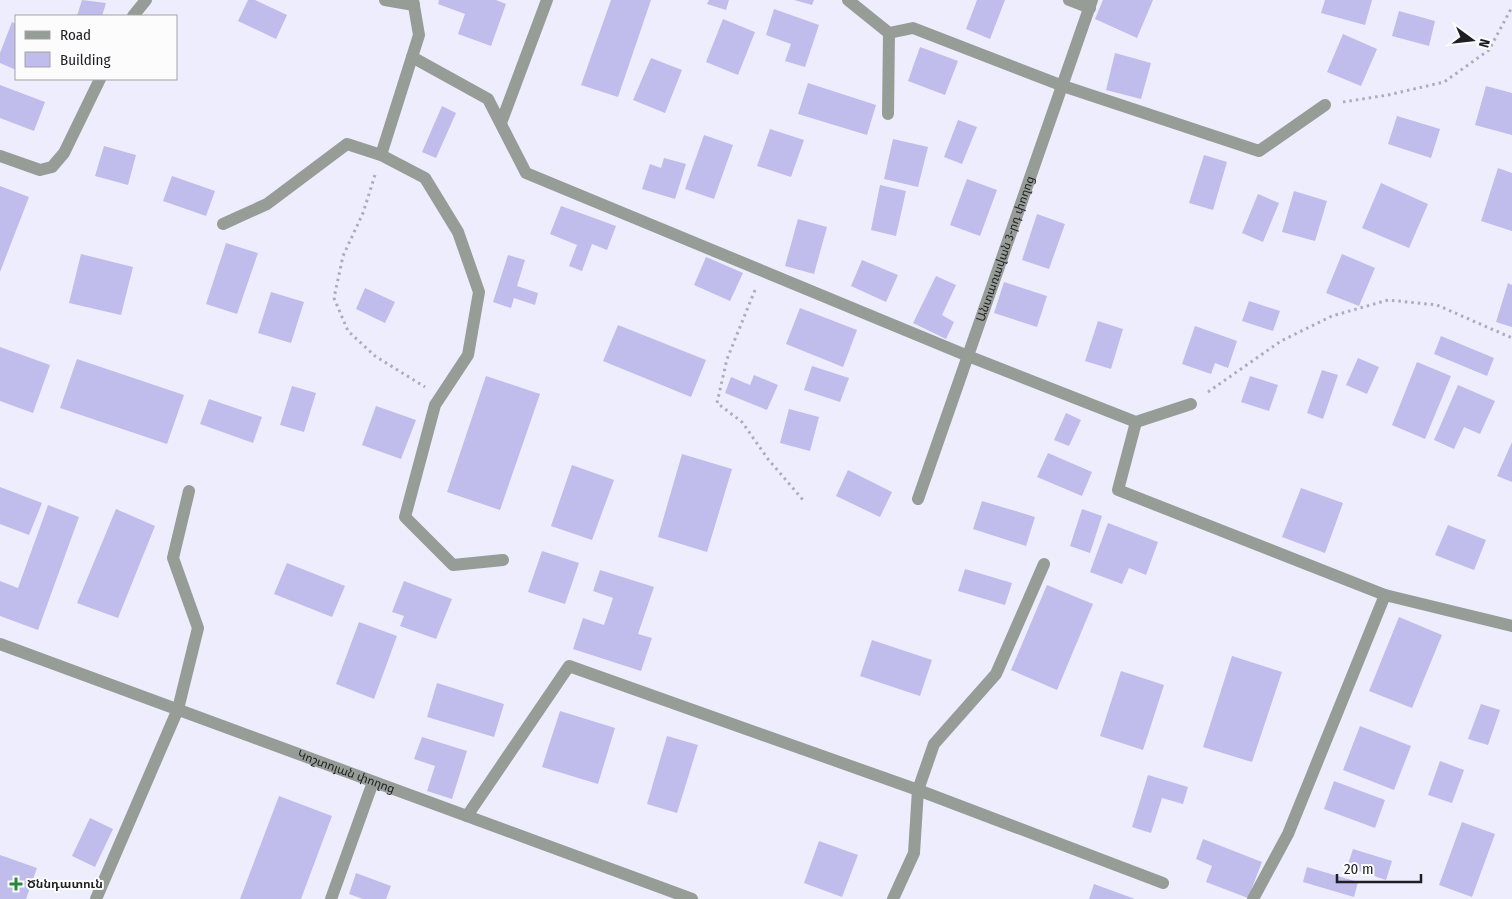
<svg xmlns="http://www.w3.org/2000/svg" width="1512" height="899" font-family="'Fira Sans Condensed','Noto Sans Armenian',sans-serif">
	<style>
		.building { fill: #c0bceb }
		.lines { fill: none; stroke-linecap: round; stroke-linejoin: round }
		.path { stroke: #adacb9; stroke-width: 3; stroke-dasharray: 2.5 4; stroke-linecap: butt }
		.minor { stroke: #969c96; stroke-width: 12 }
		.poi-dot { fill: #27893d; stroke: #fcfcfc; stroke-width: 2 }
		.labels { text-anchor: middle; stroke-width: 4; stroke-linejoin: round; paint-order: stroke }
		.street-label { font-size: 12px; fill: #1e1e24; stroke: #fcfcfc }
		.poi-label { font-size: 12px; font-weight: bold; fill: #1e1e24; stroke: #fcfcfc; text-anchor: start }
	</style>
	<rect width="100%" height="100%" fill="#eeedfd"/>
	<!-- building -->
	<path class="building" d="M82,0L106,3L102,16H77Z
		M248,0H255L287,15L276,39L238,21Z
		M439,0H496L506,4L491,46L458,34L465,14L438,4Z
		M611,0H651L618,97L581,85Z
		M709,0H729L726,10L707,4Z
		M794,0H814L812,5Z
		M977,0H1005L990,39L966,29Z
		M1103,0H1153L1137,38L1095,19Z
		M1325,0H1372L1365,25L1321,13Z
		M774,9L819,25L805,67L785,61L791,44L766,35Z
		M1399,11L1435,21L1429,46L1392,36Z
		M723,19L755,32L738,75L706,62Z
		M12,22L16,24V70L0,63V53Z
		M1343,34L1377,49L1361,86L1327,72Z
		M920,47L958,61L945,95L908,81Z
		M1115,53L1151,63L1141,99L1106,90Z
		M651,58L682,70L665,113L633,100Z
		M808,83L876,105L867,135L798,114Z
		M0,85L45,102L34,131L0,118Z
		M1486,86L1512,93V135L1475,125Z
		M442,106L456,113L436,158L422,152Z
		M1397,116L1440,129L1431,158L1388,144Z
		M958,120L977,127L962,164L944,157Z
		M770,129L804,140L791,177L757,166Z
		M704,135L733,145L714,199L685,189Z
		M893,139L928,147L918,187L884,179Z
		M104,146L136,155L128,185L95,176Z
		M1204,155L1227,162L1213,210L1189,203Z
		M664,158L686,164L675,199L642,189L650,164L661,168Z
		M1498,168L1512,173V231L1481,221Z
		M172,176L215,191L206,216L163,201Z
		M967,179L997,190L980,236L950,225Z
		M1381,183L1428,204L1409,248L1362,228Z
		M880,185L906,191L896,236L871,230Z
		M0,186L29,197L0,272Z
		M1294,191L1327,201L1315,241L1282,232Z
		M1258,194L1279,203L1263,242L1242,233Z
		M561,206L616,226L607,250L592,244L582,271L569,266L577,245L550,234Z
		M1037,214L1065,224L1049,269L1022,260Z
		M798,219L827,227L814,274L785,266Z
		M226,243L258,253L237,314L206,304Z
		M81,254L133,267L121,315L69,303Z
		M1342,254L1375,268L1359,306L1326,293Z
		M508,255L525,260L517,286L538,293L535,305L514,298L511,308L493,302Z
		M706,257L743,273L730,301L694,285Z
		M862,260L898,275L886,302L851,286Z
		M936,276L956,285L942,315L954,322L946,339L913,323Z
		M1004,282L1047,296L1037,327L994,313Z
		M1508,283L1512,285V327L1496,322Z
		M365,288L395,302L385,323L356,309Z
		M271,292L304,302L291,343L258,333Z
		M1249,301L1280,311L1273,331L1242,321Z
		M800,308L857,330L843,367L786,344Z
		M1098,321L1123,329L1111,369L1085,361Z
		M618,325L706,360L691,397L603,361Z
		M1195,326L1237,341L1228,368L1215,363L1211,374L1182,364Z
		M1441,336L1494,358L1487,376L1434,354Z
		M0,347L50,365L33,413L0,401Z
		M1358,358L1379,367L1367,394L1346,385Z
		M77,359L184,395L167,444L60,408Z
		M1417,362L1451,376L1425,439L1392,425Z
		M812,366L849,378L840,402L804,390Z
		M1322,370L1338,375L1323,419L1307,413Z
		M754,375L778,385L767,410L725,393L731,377L750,385Z
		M486,376L540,394L500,510L447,492Z
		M1250,376L1278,385L1269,411L1241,402Z
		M1458,385L1495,401L1480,434L1464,427L1454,449L1434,440Z
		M292,386L316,393L304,432L280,425Z
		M209,399L262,417L253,443L200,424Z
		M376,406L416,420L401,459L362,445Z
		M789,409L819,417L810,451L780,443Z
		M1066,413L1081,420L1069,446L1054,440Z
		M1512,442V482L1497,476Z
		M1048,453L1092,472L1082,496L1037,477Z
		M682,454L732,469L707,552L658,537Z
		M572,465L614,480L592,540L551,526Z
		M848,470L892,492L880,517L836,496Z
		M0,487L42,503L29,535L0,524Z
		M1301,488L1343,503L1325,553L1282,537Z
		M982,501L1035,517L1026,546L973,529Z
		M48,505L79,517L38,630L0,616V581L18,588Z
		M116,509L155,526L118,618L77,603Z
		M1082,509L1102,516L1090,553L1070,546Z
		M1108,523L1158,542L1146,575L1129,568L1122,584L1090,572Z
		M1448,525L1486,540L1474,570L1435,555Z
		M542,551L579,563L565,604L528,592Z
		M287,563L345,586L332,617L274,594Z
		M965,569L1012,583L1005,605L958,591Z
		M600,570L654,587L638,634L652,638L641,671L573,649L583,618L604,625L613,598L593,591Z
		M404,581L452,599L436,639L400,626L404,616L392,612Z
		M1047,585L1093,604L1057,690L1011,670Z
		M1399,617L1442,635L1412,708L1369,691Z
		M359,622L397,636L374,699L336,684Z
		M872,640L932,660L920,696L860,676Z
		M1232,656L1282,672L1252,762L1203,747Z
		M1121,671L1164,685L1143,750L1100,736Z
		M437,683L504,704L494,737L427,717Z
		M1481,704L1500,710L1488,745L1468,739Z
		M560,711L615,728L598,784L542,767Z
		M1360,726L1411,746L1394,790L1343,770Z
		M667,736L698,745L677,813L647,804Z
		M422,737L467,751L452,799L427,791L435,766L414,759Z
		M1440,761L1464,770L1452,803L1428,795Z
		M1148,775L1188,787L1183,804L1162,798L1151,833L1132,827Z
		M1334,781L1385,800L1375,828L1324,809Z
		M279,796L332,816L301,899H240Z
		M90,818L113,829L95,867L72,856Z
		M1462,822L1495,834L1472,897L1439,885Z
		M1203,839L1262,862L1248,898L1206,882L1212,866L1196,859Z
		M819,841L858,855L842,897L804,883Z
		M1353,849L1392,861L1386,880L1347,867Z
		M0,855L37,868L26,899H0Z
		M1307,867L1358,882L1354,897L1303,882Z
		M356,873L391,886L386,899H363L349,894Z
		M1094,884L1135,899H1089Z"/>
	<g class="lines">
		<!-- path -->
		<path class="path" d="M1343,102L1388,95L1444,82L1489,50L1512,7
			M375,175L363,213L343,256L334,298L348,331L375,356L425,387
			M755,290L727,359L717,403L742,422L768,459L803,500
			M1208,392L1281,341L1332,316L1388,300L1437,305L1512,338"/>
		<!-- minor -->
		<g class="minor">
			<path d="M385,0L414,5"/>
			<path d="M848,0L889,33"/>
			<path d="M1069,0L1090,8"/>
			<path d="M133,16L146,0"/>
			<path d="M412,57L488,99L526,173L968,356L1136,422L1191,404"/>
			<path d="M888,114L889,33L913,28L1063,86L1259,151L1325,105"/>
			<path d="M501,123L547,0"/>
			<path d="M381,155L419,35L413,0"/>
			<path d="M0,156L40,170L52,167L64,153L100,79"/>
			<path d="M223,224L267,204L347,144L381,155L425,178L458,232L479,292L468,355L435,405L405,517L453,565L503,560"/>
			<path d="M1136,422L1118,490L1385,595"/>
			<path id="s1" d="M918,499L1092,0"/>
			<path id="s2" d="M0,644L692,899"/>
			<path d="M467,816L569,666L918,790L1163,883"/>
			<path d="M96,899L178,709L198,628L173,558L189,491"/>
			<path d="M331,899L373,782"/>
			<path d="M893,899L914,853L918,790L934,744L996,674L1044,564"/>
			<path d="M1253,899L1288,834L1385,595L1512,626"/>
		</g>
	</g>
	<!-- markers -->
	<path class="poi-dot" d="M13.5 876.5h5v5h5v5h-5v5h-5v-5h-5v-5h5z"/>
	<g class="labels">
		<!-- street labels -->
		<g class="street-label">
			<text dy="4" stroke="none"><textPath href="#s1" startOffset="265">Անտառավան 3-րդ փողոց</textPath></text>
			<text dy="4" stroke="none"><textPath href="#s2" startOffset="369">Կոշտոյան փողոց</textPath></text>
		</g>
		<!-- poi labels -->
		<g class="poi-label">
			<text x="27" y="888">Ծննդատուն</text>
		</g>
	</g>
	<!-- legend -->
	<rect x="15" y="15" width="162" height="65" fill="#fcfcfc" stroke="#a3a3a6"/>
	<rect x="25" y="31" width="25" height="8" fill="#969c96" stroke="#a3a3a6"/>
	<text x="60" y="40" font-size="15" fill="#1e1e24">Road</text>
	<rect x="25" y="52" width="25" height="15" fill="#c0bceb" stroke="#a3a3a6"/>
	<text x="60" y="65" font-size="15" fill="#1e1e24">Building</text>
	<!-- north arrow -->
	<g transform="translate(1472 40) rotate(105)" stroke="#fcfcfc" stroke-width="4" paint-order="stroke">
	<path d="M0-4L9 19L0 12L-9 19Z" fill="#1e1e24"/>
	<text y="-8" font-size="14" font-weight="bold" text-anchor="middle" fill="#1e1e24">N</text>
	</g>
	<!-- scale -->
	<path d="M1337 874v8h84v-8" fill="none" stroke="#1e1e24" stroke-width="2.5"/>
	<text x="1344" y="874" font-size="15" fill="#1e1e24" stroke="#fcfcfc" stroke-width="4" paint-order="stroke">20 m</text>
</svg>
